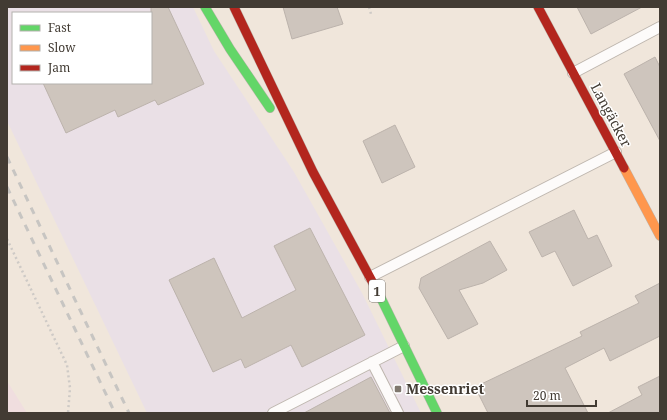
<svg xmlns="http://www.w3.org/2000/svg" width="667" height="420" font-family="'Noto Serif',serif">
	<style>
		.commercial { fill: #eae0e6; fill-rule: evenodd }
		.industrial { fill: #f0dedf }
		.building { fill: #cec5bd; stroke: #bcb3ac }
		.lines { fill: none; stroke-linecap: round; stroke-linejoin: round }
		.lane-casing { stroke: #beb6ae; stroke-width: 12 }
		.fast-casing { stroke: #beb6ae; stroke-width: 10 }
		.slow-casing { stroke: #beb6ae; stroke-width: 10 }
		.jam-casing { stroke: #beb6ae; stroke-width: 10 }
		.path { stroke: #cecac6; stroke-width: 2.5; stroke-dasharray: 2 3; stroke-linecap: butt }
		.lane { stroke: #fdfbfa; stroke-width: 10 }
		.fast { stroke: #63d668; stroke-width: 9 }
		.slow { stroke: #ff974d; stroke-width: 9 }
		.jam { stroke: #b3261e; stroke-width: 9 }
		.rail { stroke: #c7c5c2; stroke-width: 3; stroke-dasharray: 7 7; stroke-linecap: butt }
		.poi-dot { fill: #7f776e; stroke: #fff; stroke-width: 1.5 }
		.labels { text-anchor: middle; stroke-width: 3; stroke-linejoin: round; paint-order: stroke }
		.shield { fill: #fff; stroke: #7b7670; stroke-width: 1 }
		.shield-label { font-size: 13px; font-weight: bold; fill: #423b33 }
		.street-label { font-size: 14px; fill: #423b33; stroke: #fff }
		.poi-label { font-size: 14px; font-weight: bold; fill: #423b33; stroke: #fff; text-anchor: start }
	</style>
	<rect width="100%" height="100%" fill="#f0e6db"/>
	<!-- commercial -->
	<path class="commercial" d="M7,7H193L214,51L294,172L362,293L421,413H147L7,121ZM13,13H151V83H13Z"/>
	<!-- industrial -->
	<path class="industrial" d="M7,381L27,413H7Z"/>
	<!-- building -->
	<path class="building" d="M151,7H168L204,84L158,105L155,100L118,117L115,110L66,133L43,83H151Z
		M283,7H337L343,24L292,39Z
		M577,7H642L591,34Z
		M655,57L660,67V141L624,74Z
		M395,125L415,167L382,183L363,141Z
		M574,210L588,239L597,235L612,266L573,286L555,251L542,257L529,232Z
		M310,228L365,335L302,367L291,345L245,368L241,359L213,372L169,280L214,258L242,318L296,290L274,246Z
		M490,241L507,270L483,283L459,290L478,324L448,339L419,288L421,278Z
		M660,283V336L610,361L604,348L565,368L588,413H488L475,387L582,336L580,332L639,303L635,296Z
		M660,376V413H608L642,395L638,387Z
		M371,377L390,413H304Z"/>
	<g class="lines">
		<defs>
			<path id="lane" d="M573,73L660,27
				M370,277L616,152
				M372,362L398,413
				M273,413L404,346"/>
			<path id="fast" d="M205,7L230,49L270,108
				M380,296L437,413"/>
			<path id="slow" d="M624,168L660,236"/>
			<path id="jam" d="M234,7L313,172L380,296
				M538,7L624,168"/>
		</defs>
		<!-- lane casing -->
		<use href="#lane" class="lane-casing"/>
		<!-- fast casing -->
		<use href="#fast" class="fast-casing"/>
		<!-- slow casing -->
		<use href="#slow" class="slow-casing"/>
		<!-- jam casing -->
		<use href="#jam" class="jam-casing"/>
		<!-- path -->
		<path class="path" d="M369,7L371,14
			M7,239L67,365L70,388L68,413"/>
		<!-- lane -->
		<use href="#lane" class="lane"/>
		<!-- fast -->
		<use href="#fast" class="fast"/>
		<!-- slow -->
		<use href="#slow" class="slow"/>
		<!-- jam -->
		<use href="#jam" class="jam"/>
		<!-- rail -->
		<path class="rail" d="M7,157L129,413
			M7,187L115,413"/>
	</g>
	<!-- markers -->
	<rect class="poi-dot" x="394" y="385" width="8" height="8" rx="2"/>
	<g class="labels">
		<!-- shield labels -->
		<rect class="shield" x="369" y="280" width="16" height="22" rx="3"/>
		<g class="shield-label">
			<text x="377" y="296">1</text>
		</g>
		<!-- street labels -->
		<g class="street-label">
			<text transform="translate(611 115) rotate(62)" y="5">Langäcker</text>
		</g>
		<!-- poi labels -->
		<g class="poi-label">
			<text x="406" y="394">Messenriet</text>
		</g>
	</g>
	<!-- border -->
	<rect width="667" height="420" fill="none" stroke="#423b33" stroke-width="16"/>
	<!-- legend -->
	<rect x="12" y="12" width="140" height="72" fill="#ffffff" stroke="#b3b1ad"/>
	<rect x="20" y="25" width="20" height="6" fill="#63d668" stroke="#b3b1ad"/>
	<text x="48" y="32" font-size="12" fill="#423b33">Fast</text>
	<rect x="20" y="45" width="20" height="6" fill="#ff974d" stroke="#b3b1ad"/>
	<text x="48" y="52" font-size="12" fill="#423b33">Slow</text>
	<rect x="20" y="65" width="20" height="6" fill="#b3261e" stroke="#b3b1ad"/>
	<text x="48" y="72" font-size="12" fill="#423b33">Jam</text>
	<!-- scale -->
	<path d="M527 400v6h69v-6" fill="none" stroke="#423b33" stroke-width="2"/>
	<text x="533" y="400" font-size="12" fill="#423b33" stroke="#ffffff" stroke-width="3" paint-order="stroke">20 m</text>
</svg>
